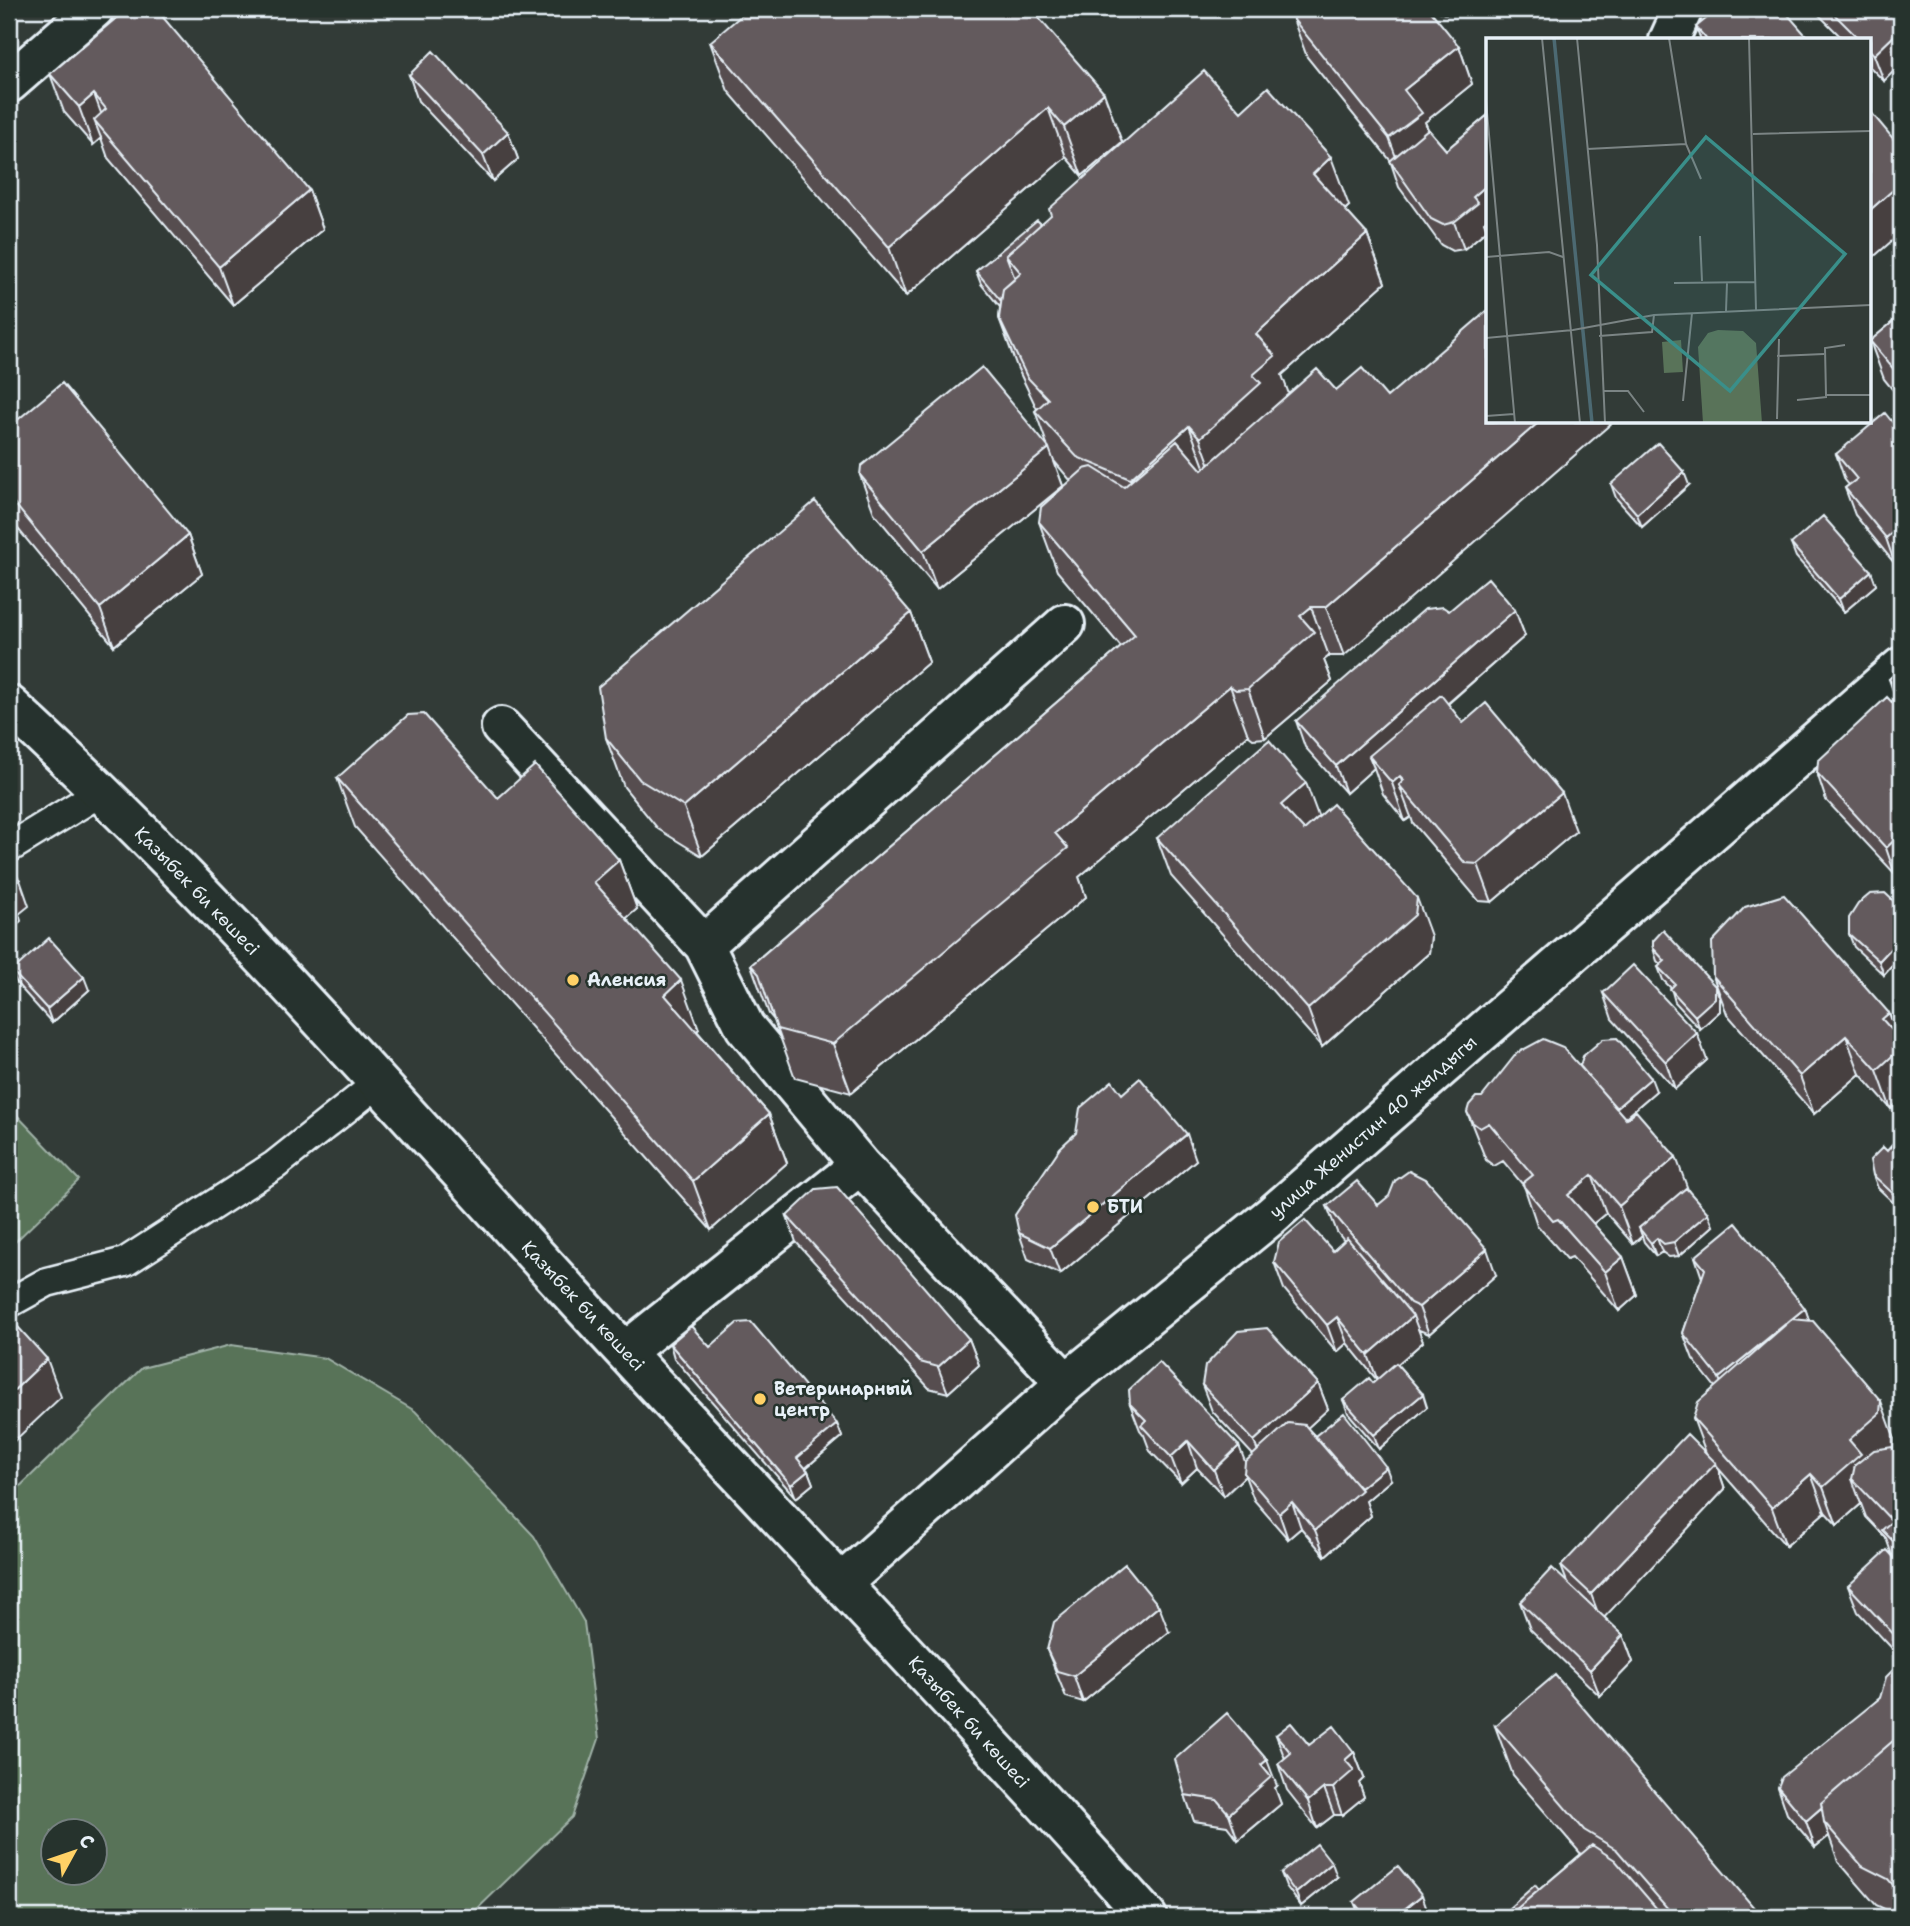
<svg xmlns="http://www.w3.org/2000/svg" width="1910" height="1926" font-family="'Shantell Sans',sans-serif">
	<style>
		.garden { fill: #597359; stroke: #a0b2a8; stroke-width: 2; fill-rule: evenodd }
		.lines { fill: none; stroke-linecap: round; stroke-linejoin: round }
		.service-casing { stroke: #e8f1f8; stroke-width: 33 }
		.minor-casing { stroke: #e8f1f8; stroke-width: 44 }
		.service { stroke: #26332d; stroke-width: 28 }
		.minor { stroke: #26332d; stroke-width: 38 }
		.wall { fill: #564d50; stroke: #e8f1f8; stroke-width: 2 }
		.shaded-wall { fill: #463f41; stroke: #e8f1f8; stroke-width: 2 }
		.building { fill: #645a5d; stroke: #e8f1f8; stroke-width: 2 }
		.poi-dot { fill: #ffd166; stroke: #26332d; stroke-width: 2.5 }
		.labels { text-anchor: middle; stroke-width: 5; stroke-linejoin: round; paint-order: stroke }
		.street-label { font-size: 18px; fill: #e8f1f8; stroke: #26332d }
		.poi-label { font-size: 18px; font-weight: bold; fill: #e8f1f8; stroke: #26332d; text-anchor: start }
		.inset-river { fill: none; stroke: #4c6972; stroke-width: 3.5 }
		.inset-road { fill: none; stroke: #7b8484; stroke-width: 2 }
		.view { fill: #3a8f8a; fill-opacity: 0.15; stroke: #3a8f8a; stroke-width: 3.5 }
		.inset-edge { fill: none; stroke: #e8f1f8; stroke-width: 3.5 }
	</style>
	<rect width="100%" height="100%" fill="#323b37"/>
	<filter id="ink" filterUnits="userSpaceOnUse"><feTurbulence type="fractalNoise" baseFrequency=".0143" numOctaves="2"/><feDisplacementMap in="SourceGraphic" scale="14" xChannelSelector="R" yChannelSelector="G"/><feConvolveMatrix kernelMatrix="1 2 1 2 8 2 1 2 1" color-interpolation-filters="sRGB"/></filter>
	<g filter="url(#ink)">
		<!-- garden -->
		<path class="garden" d="M9,1107L79,1180L9,1248Z
			M231,1345L325,1358L415,1411L534,1536L584,1622L599,1739L572,1817L469,1917H9V1497L142,1368ZM52,1832H94V1874H52Z"/>
		<g class="lines">
			<defs>
				<path id="service" d="M9,848L102,791
					M9,1303L47,1282L125,1262L275,1165L378,1083"/>
				<path id="minor" d="M1669,40L1683,9
					M9,83L94,9
					M9,705C210,889 390,1097 574,1297C764,1504 960,1707 1147,1917
					M501,727L704,945L745,1027L860,1165L1066,1383
					M704,945L1065,624
					M625,1352L860,1165
					M842,1583L1066,1383L1271,1216L1901,667"/>
			</defs>
			<!-- service casing -->
			<use href="#service" class="service-casing"/>
			<!-- minor casing -->
			<use href="#minor" class="minor-casing"/>
			<!-- service -->
			<use href="#service" class="service"/>
			<!-- minor -->
			<use href="#minor" class="minor"/>
		</g>
		<!-- wall -->
		<path class="wall" d="M1031,9L1122,142L1082,176L1066,157L906,296L728,91L710,42Z
			M1435,9H1473L1470,12L1444,14Z
			M1813,9H1901L1884,81L1870,67V40H1844Z
			M1293,19L1459,46L1472,84L1425,122L1428,129L1446,150L1488,115V219L1484,222L1487,230L1464,249L1452,251L1441,245L1399,187L1390,160L1307,57Z
			M1696,27L1810,40H1701Z
			M50,74L309,190L323,229L233,305L108,158L101,138L93,145L64,112Z
			M409,75L508,132L518,159L493,181L418,101Z
			M1241,112L1349,206L1345,210L1367,234L1385,283L1282,375L1344,656H1329L1324,660L1332,681L1265,738L1253,739L1248,735L1079,877L1086,897L851,1093L795,1078L774,1020L769,1014L751,965L1121,647L1057,571L1039,522L1071,481L1054,461L1063,486L937,589L874,513L860,475L1048,447L1035,411L1037,409L1017,367L999,318L1000,307L981,284L976,271L1041,224Z
			M1901,315V400L1884,379L1870,341Z
			M9,427L188,535L202,574L114,646L9,518Z
			M1901,433V559L1895,564L1855,515L1845,488L1849,485L1845,480L1836,454Z
			M1611,484L1689,485L1642,527L1616,498Z
			M1791,544L1871,571L1876,585L1844,612L1796,557Z
			M1515,610L1525,636L1448,704L1463,723L1576,831L1492,902L1479,901L1413,823L1411,817L1405,821L1383,794L1374,768L1346,793L1305,747L1296,721L1449,611Z
			M911,613L929,662L702,856L658,829L624,787L606,738Z
			M1901,668V709L1898,705L1889,679Z
			M1901,712V869L1895,874L1826,800L1817,773Z
			M337,778L498,798L619,860L637,909L626,918L699,1029L697,1031L769,1114L787,1163L711,1230L355,827Z
			M1318,817L1431,936L1429,953L1322,1047L1171,876L1157,838Z
			M1901,908V964L1897,960L1884,975L1854,947L1849,934Z
			M1653,948L1715,986L1720,999V1011L1700,1029L1675,1002L1671,988L1663,980L1658,967L1661,965L1657,961Z
			M12,971L89,990L52,1023L17,984Z
			M1713,976L1889,1013L1898,1036L1901,1040V1099L1891,1109L1860,1074L1814,1114L1727,1014Z
			M1603,993L1707,1060L1675,1089L1612,1019Z
			M1580,1066L1656,1091L1625,1118L1687,1189L1713,1226L1679,1256L1669,1257L1662,1252L1656,1256L1644,1242L1642,1236L1633,1244L1606,1213L1593,1224L1623,1257L1637,1295L1619,1311L1572,1257L1567,1259L1537,1225L1524,1186L1503,1161L1494,1166L1486,1160L1467,1112L1482,1097Z
			M1122,1094L1196,1160L1060,1274L1028,1259L1019,1233Z
			M1901,1136V1210L1878,1188L1873,1175L1887,1151Z
			M1378,1205L1496,1275L1429,1334L1419,1330L1417,1327L1423,1342L1397,1365L1427,1407L1379,1449L1348,1413L1343,1400L1373,1383L1377,1380L1347,1343L1337,1352L1284,1289L1274,1262L1333,1251L1344,1241L1337,1232L1327,1206Z
			M787,1216L969,1339L979,1365L948,1393L929,1388L796,1242Z
			M1695,1257L1805,1308L1809,1321L1895,1439L1894,1449L1901,1457V1658L1858,1612L1848,1586L1892,1555L1886,1538L1866,1517L1861,1504L1837,1525L1825,1512L1786,1546L1718,1468L1725,1489L1604,1617L1623,1635L1633,1662L1600,1696L1530,1629L1520,1602L1567,1582L1561,1566L1706,1453L1693,1418L1715,1387L1693,1359L1683,1333L1702,1278Z
			M670,1344L710,1347L837,1424L842,1437L806,1468L808,1471L813,1484L796,1498L674,1358Z
			M1318,1383L1328,1409L1307,1428L1316,1437L1391,1480L1366,1501L1371,1516L1325,1556L1301,1528L1288,1539L1254,1500L1245,1476L1224,1496L1197,1468L1181,1483L1150,1451L1144,1435L1140,1430L1130,1404L1245,1463L1253,1455L1212,1411L1202,1385Z
			M1169,1632L1083,1702L1066,1697L1047,1650Z
			M1901,1662V1917L1876,1905L1838,1861L1829,1836L1815,1847L1787,1814L1778,1787L1880,1698Z
			M1495,1726L1762,1917H1499L1539,1890L1581,1854L1513,1775Z
			M1276,1735L1309,1745L1354,1752L1364,1778L1359,1783L1364,1797L1342,1815H1334L1317,1828L1287,1790L1278,1764L1285,1759Z
			M1277,1786L1275,1788L1281,1804L1238,1840L1227,1826L1194,1821L1185,1795Z
			M1281,1873L1337,1877L1301,1906L1286,1886Z
			M1354,1902L1430,1917H1360Z"/>
		<!-- shaded-wall -->
		<path class="shaded-wall" d="M1901,29V64L1884,81L1874,55Z
			M1459,46L1472,84L1425,122L1436,151L1403,176L1389,138L1404,90Z
			M1104,93L1122,142L1082,176L1064,127Z
			M94,94L108,132L94,120L101,138L93,145L79,107Z
			M1048,108L1066,157L906,296L889,247Z
			M508,132L518,159L493,181L483,155Z
			M1331,157L1349,206L1330,223L1313,174Z
			M1901,183V233L1870,260V210Z
			M1488,184V219L1484,222L1487,230L1464,249L1454,222L1473,197Z
			M309,190L323,229L233,305L219,267Z
			M1367,234L1385,283L1282,375L1293,405L1218,487L1200,438L1253,375L1256,334Z
			M1539,422H1613L1344,656L1326,607Z
			M1189,426L1207,475L1148,528L1130,479Z
			M1049,448L1063,486L937,589L923,551Z
			M1684,472L1689,485L1642,527L1637,514Z
			M1894,531L1901,551V559L1895,564L1886,538Z
			M188,535L202,574L114,646L100,608Z
			M1871,571L1876,585L1844,612L1839,599Z
			M1311,607L1329,656L1324,660L1332,681L1265,738L1248,689L1300,616Z
			M1515,610L1525,636L1377,765L1369,756L1374,768L1346,793L1336,766Z
			M911,613L929,662L702,856L684,807Z
			M1230,686L1248,735L1079,877L1086,897L851,1093L833,1044L1055,833Z
			M1400,776L1406,793L1399,785L1411,817L1405,821L1392,783Z
			M1306,783L1320,821L1295,843L1281,805Z
			M1562,793L1576,831L1492,902L1478,864Z
			M1901,834V869L1895,874L1886,848Z
			M619,860L637,909L612,931L594,882Z
			M20,880L29,906L19,914L21,921L9,931V888Z
			M1417,898L1431,936L1429,953L1322,1047L1308,1009Z
			M1892,947L1897,960L1884,975L1879,961Z
			M84,977L89,990L52,1023L47,1009Z
			M681,980L699,1029L682,1044L665,995Z
			M1715,986L1720,999V1011L1700,1029L1695,1016Z
			M1889,1013L1901,1046V1099L1891,1109L1877,1070L1882,1019Z
			M1697,1033L1707,1060L1675,1089L1666,1062Z
			M1846,1036L1860,1074L1814,1114L1800,1076Z
			M1651,1078L1656,1091L1621,1121L1616,1108Z
			M769,1114L787,1163L711,1230L693,1181Z
			M1187,1134L1196,1160L1060,1274L1050,1248Z
			M1676,1157L1690,1195L1639,1228L1642,1236L1633,1244L1619,1206Z
			M1592,1175L1606,1213L1582,1233L1568,1195Z
			M1708,1213L1713,1226L1679,1256L1674,1242Z
			M1657,1238L1662,1252L1656,1256L1651,1243Z
			M1487,1249L1496,1275L1429,1334L1419,1307Z
			M1623,1257L1637,1295L1619,1311L1605,1272Z
			M1805,1308L1814,1334L1729,1404L1719,1378Z
			M1413,1316L1423,1342L1378,1381L1368,1355Z
			M1337,1317L1347,1343L1337,1352L1327,1325Z
			M969,1339L979,1365L948,1393L938,1367Z
			M47,1359L61,1397L9,1446V1395Z
			M1318,1383L1328,1409L1264,1468L1254,1441Z
			M1423,1394L1427,1407L1379,1449L1374,1435Z
			M1881,1401L1895,1439L1893,1451L1852,1479L1861,1504L1837,1525L1823,1487L1849,1440Z
			M837,1424L842,1437L802,1471L797,1458Z
			M1188,1441L1197,1468L1181,1483L1171,1457Z
			M1239,1446L1249,1472L1244,1473L1245,1476L1224,1496L1214,1470Z
			M1716,1463L1725,1489L1601,1621L1591,1594Z
			M1386,1467L1391,1480L1366,1501L1371,1516L1325,1556L1315,1530L1359,1489Z
			M808,1471L813,1484L796,1498L791,1485Z
			M1811,1474L1825,1512L1786,1546L1772,1508Z
			M1292,1502L1301,1528L1288,1539L1279,1513Z
			M1159,1606L1169,1632L1083,1702L1074,1676Z
			M1623,1635L1633,1662L1600,1696L1590,1670Z
			M1901,1740L1824,1822L1829,1836L1815,1847L1806,1821Z
			M1354,1752L1364,1778L1359,1783L1364,1797L1342,1815L1333,1788L1345,1760Z
			M1267,1760L1277,1786L1275,1788L1281,1804L1238,1840L1229,1814L1261,1765Z
			M1324,1788L1334,1815L1317,1828L1308,1801Z
			M1332,1863L1337,1877L1301,1906L1296,1893Z
			M1422,1895L1430,1917H1404L1402,1911Z"/>
		<!-- building -->
		<path class="building" d="M127,9H156L309,190L219,267L94,120L106,109L94,94L79,107L50,74Z
			M749,9H1031L1104,93L1064,127L1048,108L889,247L710,42Z
			M1305,9H1429L1459,46L1404,90L1422,113L1389,138L1293,19Z
			M1718,9H1783L1810,40H1707L1696,27Z
			M1829,9H1901V29L1874,55L1870,50V40H1860Z
			M433,51L508,132L483,155L409,75Z
			M1204,71L1241,112L1268,87L1331,157L1313,174L1367,234L1256,334L1275,356L1253,375L1261,383L1200,438L1189,426L1130,479L1077,457L1035,411L1048,399L1027,377L999,318L1003,289L1021,273L1006,255L1051,215L1049,209Z
			M1870,111L1901,148V183L1870,210Z
			M1488,115V184L1473,197L1478,203L1454,222L1443,225L1431,219L1390,161L1428,129L1446,150Z
			M1037,220L1041,224L1006,255L1015,279L1003,289L1001,301L976,271Z
			M1488,310V422H1539L1326,607H1311L1300,616L1314,632L1248,689L1236,690L1230,686L1055,833L1068,848L833,1044L777,1029L759,974L751,965L1135,635L1039,522L1041,507L1084,469L1092,467L1124,487L1177,441L1202,470L1317,369L1336,390L1362,368L1387,397Z
			M1901,315V378L1870,341Z
			M982,367L1049,448L923,551L860,475L861,466Z
			M62,383L188,535L100,608L9,497V427Z
			M1885,413L1901,433V534L1899,536L1894,531L1886,538L1845,488L1857,479L1836,454Z
			M1658,443L1684,472L1637,514L1611,484Z
			M815,501L911,613L684,807L640,780L606,738L598,687Z
			M1823,516L1871,571L1839,599L1791,544Z
			M1488,578L1515,610L1336,766L1296,721L1425,609L1443,607L1449,611Z
			M1901,668V693L1889,679Z
			M1441,695L1463,723L1486,703L1562,793L1478,864L1465,863L1399,785L1404,780L1400,776L1392,783L1369,756Z
			M1887,697L1901,712V834L1886,848L1817,773L1818,761Z
			M424,714L498,798L535,765L619,860L594,882L681,980L665,995L769,1114L693,1181L337,778L408,715Z
			M1269,740L1306,783L1281,805L1304,830L1333,804L1417,898L1415,915L1308,1009L1157,838Z
			M9,866L20,880L9,888Z
			M1885,893L1901,908V956L1892,947L1879,961L1849,934V918L1858,904L1870,894Z
			M1784,895L1889,1013L1882,1019L1901,1040V1048L1877,1070L1846,1036L1800,1076L1713,976L1712,942L1745,907Z
			M1663,930L1715,986V998L1695,1016L1670,989L1675,984L1658,967L1665,961L1653,948V941Z
			M49,938L84,977L47,1009L12,971Z
			M1633,965L1697,1033L1666,1062L1603,993Z
			M1617,1038L1651,1078L1616,1108L1580,1066L1583,1056L1603,1039Z
			M1543,1039L1563,1047L1626,1119L1636,1111L1676,1157L1619,1206L1592,1175L1568,1195L1623,1257L1605,1272L1558,1219L1553,1221L1524,1187L1523,1183L1533,1175L1489,1123L1480,1128L1472,1122L1467,1112L1469,1105L1476,1097H1482L1517,1053Z
			M1140,1078L1187,1134L1050,1248L1019,1233L1015,1215L1060,1148L1076,1133L1080,1108L1112,1081L1122,1094Z
			M1900,1136H1901V1201L1873,1175L1870,1160L1883,1147L1887,1151Z
			M1409,1171L1427,1180L1487,1249L1419,1307L1410,1303L1327,1206L1357,1181L1378,1205L1389,1196L1395,1181Z
			M837,1187L969,1339L938,1367L920,1362L787,1216L816,1189Z
			M1686,1188L1708,1213L1674,1242L1664,1244L1657,1238L1651,1243L1639,1228Z
			M1305,1220L1333,1251L1347,1238L1413,1316L1368,1355L1337,1317L1327,1325L1274,1262L1279,1242Z
			M1736,1223L1805,1308L1719,1378L1683,1333L1705,1269L1695,1257Z
			M9,1317L47,1359L9,1395Z
			M1792,1319L1813,1321L1881,1401L1880,1413L1849,1440L1861,1454L1823,1487L1811,1474L1772,1508L1693,1418L1698,1402Z
			M751,1322L837,1424L797,1458L808,1471L791,1485L670,1344L691,1326L710,1347L737,1323Z
			M1267,1328L1318,1383L1254,1441L1202,1385L1205,1366L1238,1331Z
			M1159,1362L1239,1446L1214,1470L1188,1441L1171,1457L1141,1425L1146,1420L1130,1404L1129,1390Z
			M1396,1363L1423,1394L1374,1435L1343,1400L1369,1378L1373,1383Z
			M1344,1413L1386,1467L1360,1488L1315,1436Z
			M1288,1423L1305,1425L1361,1490L1315,1530L1292,1502L1279,1513L1244,1473L1245,1462Z
			M1687,1434L1716,1463L1591,1594L1561,1566Z
			M1892,1447L1901,1457V1549L1882,1530L1892,1521L1852,1479L1855,1465L1874,1450Z
			M1887,1550L1901,1565V1642L1848,1586Z
			M1125,1564L1159,1606L1074,1676L1057,1671L1047,1650L1054,1622Z
			M1552,1568L1623,1635L1590,1670L1520,1602Z
			M1901,1662V1734L1821,1803L1822,1807L1806,1821L1778,1787L1782,1777L1880,1698L1886,1677Z
			M1555,1675L1762,1917H1675L1617,1850L1584,1830L1495,1726Z
			M1227,1713L1267,1760L1261,1765L1271,1777L1229,1814L1217,1800L1185,1795L1175,1759Z
			M1291,1723L1309,1745L1334,1726L1354,1752L1345,1760L1354,1770L1333,1788H1324L1308,1801L1278,1764L1291,1753L1276,1735Z
			M1901,1734V1894L1888,1879L1862,1866L1824,1822L1821,1803Z
			M1317,1844L1332,1863L1296,1893L1281,1873Z
			M1592,1845L1615,1860L1664,1917H1507Z
			M1398,1866L1422,1895L1402,1911L1407,1917H1366L1354,1902Z
			M1535,1885L1539,1890L1507,1917H1499Z"/>
	</g>
	<!-- markers -->
	<g class="poi-dot">
		<circle cx="573" cy="980" r="7"/>
		<circle cx="1093" cy="1207" r="7"/>
		<circle cx="760" cy="1399" r="7"/>
	</g>
	<g class="labels">
		<!-- street labels -->
		<g class="street-label">
			<text transform="translate(197 891) rotate(46)" y="6">Қазыбек би көшесі</text>
			<text transform="translate(1373 1127) rotate(-41)" y="6">улица Женистин 40 жылдыгы</text>
			<text transform="translate(583 1306) rotate(47)" y="6">Қазыбек би көшесі</text>
			<text transform="translate(969 1722) rotate(48)" y="6">Қазыбек би көшесі</text>
		</g>
		<!-- poi labels -->
		<g class="poi-label">
			<text x="587" y="986">Аленсия</text>
			<text x="1107" y="1213">БТИ</text>
			<text x="774" y="1395">Ветеринарный<tspan x="774" dy="21">центр</tspan></text>
		</g>
	</g>
	<!-- overview -->
	<g transform="translate(1486 38)">
		<rect width="385" height="385" fill="#323b37"/>
		<path d="M232,292L257,293L270,305L276,385H217L212,309L222,295ZM195,302L197,334L178,335L176,304Z" fill="#597359"/>
		<path class="inset-river" d="M68,0L106,385"/>
		<path class="inset-road" d="M56,0L94,385M91,0L111,207L119,385M183,0L200,106L215,141M263,0L270,272M0,63L29,385M267,96L385,93M101,111L200,106M214,198L216,243M0,219L63,214L77,219M188,245L269,244M240,273L241,245M113,298L166,294L168,277M0,300L87,292L168,277L385,267M359,307L339,310L340,357H385M291,318L338,316M117,353H142L158,374M311,362L341,359M197,363L206,275M0,378L28,376M291,381L293,301"/>
		<path class="view" d="M220,99L359,216L244,353L105,237Z"/>
		<rect width="385" height="385" class="inset-edge"/>
	</g>
	<!-- margin -->
	<rect width="1910" height="1926" fill="none" stroke="#26332d" stroke-width="35"/>
	<rect x="18" y="18" width="1875" height="1891" fill="none" stroke="#e8f1f8" stroke-width="2.5" filter="url(#ink)"/>
	<!-- north arrow -->
	<g transform="translate(74 1852) rotate(50)"><circle r="33" fill="#26332d" stroke="#747f7e" stroke-width="2"/>
	<path d="M0-5L12 26L0 18L-12 26Z" fill="#ffd166"/>
	<text y="-10" font-size="19" font-weight="bold" text-anchor="middle" fill="#e8f1f8">С</text>
	</g>
</svg>
